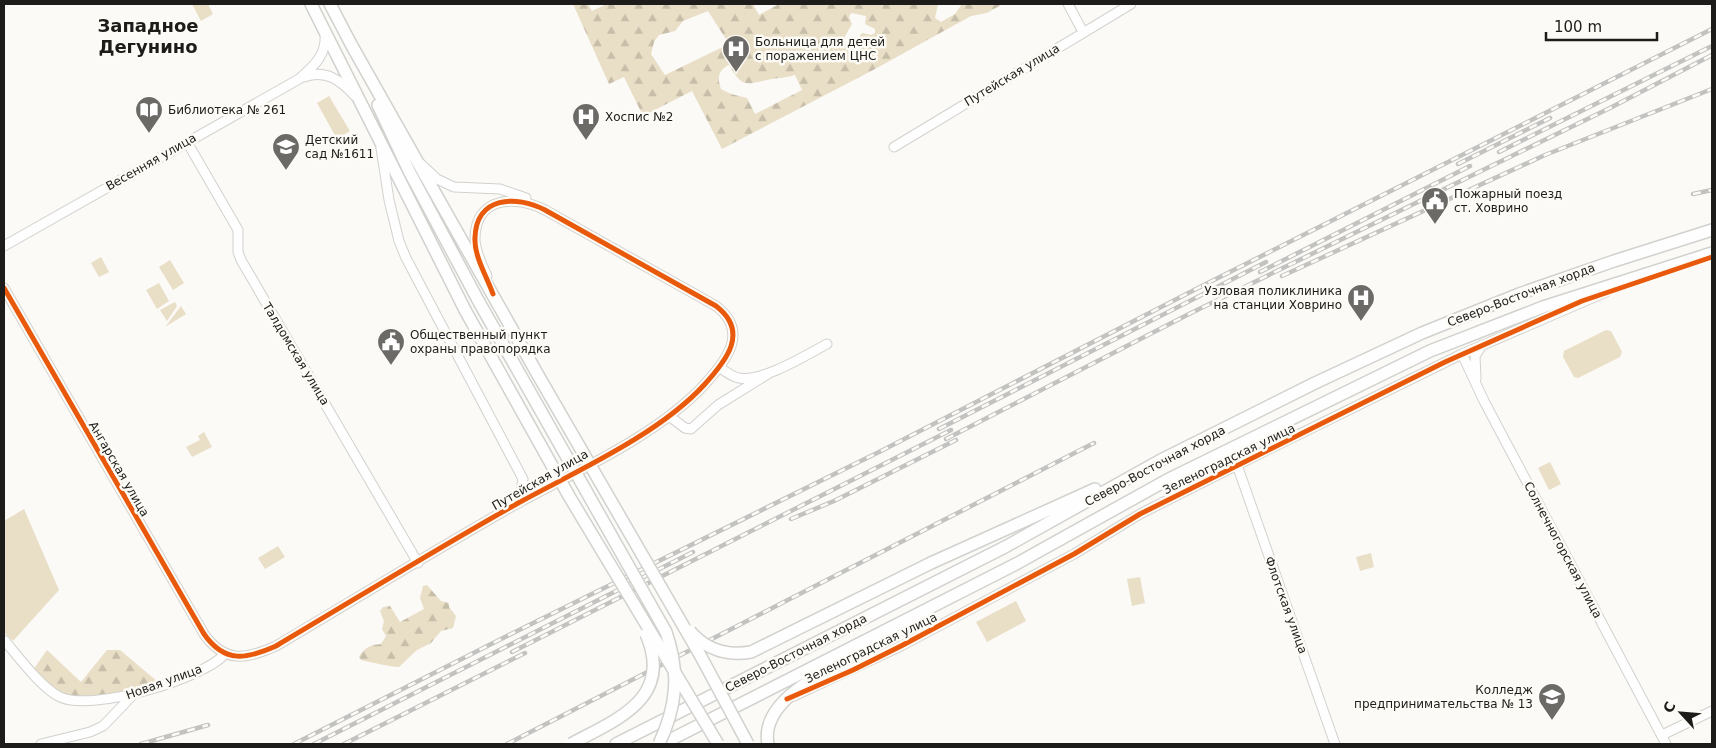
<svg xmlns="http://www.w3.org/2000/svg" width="1716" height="748" font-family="'DejaVu Sans',sans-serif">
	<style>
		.green { fill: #e9dec6 }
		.forest { fill: url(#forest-firs); fill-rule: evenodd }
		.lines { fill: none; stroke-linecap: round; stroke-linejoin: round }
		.minor-casing { stroke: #d1d1ce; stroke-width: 11 }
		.major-casing { stroke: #d1d1ce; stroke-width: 14 }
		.minor { stroke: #fefefe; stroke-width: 9 }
		.major { stroke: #fefefe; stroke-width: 11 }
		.rail-casing { stroke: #c2c2c1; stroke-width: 4.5 }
		.rail { stroke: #fdfbf5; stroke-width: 2.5; stroke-dasharray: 8; stroke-linecap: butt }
		.major-bridge-casing { stroke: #d1d1ce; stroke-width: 14; stroke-linecap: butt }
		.major-bridge { stroke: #fefefe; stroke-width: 11 }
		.cycleway-casing { stroke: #fdfbf5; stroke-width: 8 }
		.cycleway { stroke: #e8590c; stroke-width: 5 }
		.labels { text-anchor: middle; stroke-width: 5; stroke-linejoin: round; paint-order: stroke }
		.poi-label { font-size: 12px; fill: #1d1c1a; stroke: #fdfbf5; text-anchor: start }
		.street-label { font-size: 12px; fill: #1d1c1a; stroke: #fdfbf5 }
		.district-label { font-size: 18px; font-weight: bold; fill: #1d1c1a; stroke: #fdfbf5 }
	</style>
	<defs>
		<pattern id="forest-firs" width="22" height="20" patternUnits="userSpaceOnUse" patternTransform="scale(1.25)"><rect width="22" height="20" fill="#e9dec6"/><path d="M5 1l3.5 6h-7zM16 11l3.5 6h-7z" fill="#c7beaa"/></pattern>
	</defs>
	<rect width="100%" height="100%" fill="#fbfaf7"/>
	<!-- green -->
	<path class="green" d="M192,4H208L213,14L201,21Z
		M329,96L350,131L337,139L317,103Z
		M101,257L109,272L99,277L91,263Z
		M170,260L184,283L173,290L159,267Z
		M159,283L169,301L157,309L146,290Z
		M175,302L177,306L167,321L160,310Z
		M181,306L186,314L165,327Z
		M1606,330L1611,331L1622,352L1620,357L1578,378L1574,377L1563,357L1564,351Z
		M204,432L212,447L192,457L186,447L200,440L198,436Z
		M1550,462L1561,484L1549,490L1538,468Z
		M24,509L59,590L13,641L4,632V521Z
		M278,546L285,557L265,569L258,558Z
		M1371,553L1374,567L1360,571L1356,557Z
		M1140,577L1145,603L1132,606L1127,579Z
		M1016,601L1026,621L987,642L976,622Z"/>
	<!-- forest -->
	<path class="forest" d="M573,4H588L592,11L607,4H753L759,15L779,4H938L935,18L941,22L955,14L962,4H1003L987,13L971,16L875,69L722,149L692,91L643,116L624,77L609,84ZM708,11L729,44L665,75L651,54L654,42L659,35L675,31L683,21ZM851,13L866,16L865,24L875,29V33L871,35L863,33L860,35L862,46L859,49H852L845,45L844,38L852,24L849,17ZM729,65C742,87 744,85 767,80C776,78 786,78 795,75L802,90L755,114L747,98L731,94L721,89C717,78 718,70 729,65Z
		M427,585L441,601L449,603V607L456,616L453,628L441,631L431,643L417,650L399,667C391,667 370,662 361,660L359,657C365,647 370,645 381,644L386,636L382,629L384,621L380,611L383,607L390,606L400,622L424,609L420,598L423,586Z
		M47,650L81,682L107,650H120L158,682L93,699L58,694L33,670Z"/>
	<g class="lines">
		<defs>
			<path id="minor" d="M1068,4L1083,32
				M304,77C326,69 340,80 355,96
				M187,142L238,230V252L241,260L418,563
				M894,147L1131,4
				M381,148L389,200L399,241L406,258L523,479L519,503
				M421,164L437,179L454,187L500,189L526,198
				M4,246L299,79C314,66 327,55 325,33
				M4,288L204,634C225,664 247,659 276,646C357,598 438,548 520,502C579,470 659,434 704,385C726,361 750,332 716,306L545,210C516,195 475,196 475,239C475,251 482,265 487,276
				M1462,354L1484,401L1666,744
				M719,367C725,371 732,377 739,378C763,382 806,355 827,344
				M1476,379L1475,356L1482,345
				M669,416L685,428L691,429L718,405L771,372
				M1237,465L1335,744
				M4,640C18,656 41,688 60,697C92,712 203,679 225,654
				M794,696L901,646L1074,554L1140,514L1237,465L1462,354L1606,292
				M1662,735L1712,711
				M41,744L90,732L103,726L132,696"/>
			<path id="major" d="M311,4L465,310
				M330,4L352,46L538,375
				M378,105L409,171L479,302
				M931,563L1095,489
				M616,744L1005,547L1159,461L1315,383L1422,333L1519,294L1614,261L1712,230
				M662,744L1016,564L1167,480L1430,351L1543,307L1712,253
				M768,744C760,702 819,676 849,656"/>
		</defs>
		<!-- minor casing -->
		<use href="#minor" class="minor-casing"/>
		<!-- major casing -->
		<use href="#major" class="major-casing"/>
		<!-- minor -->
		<use href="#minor" class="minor"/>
		<!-- major -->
		<use href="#major" class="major"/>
		<defs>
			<path id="rail" d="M1499,152L1712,46
				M1458,164L1550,118
				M1693,194L1712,190
				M1260,272L1470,166
				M1282,276L1545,155L1712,89
				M939,429L1266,262
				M946,439L1189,314L1610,108L1712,55
				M791,519L834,501L956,440
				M512,652L951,430
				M141,744L208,725
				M294,744L505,637L881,451L1202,286L1712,29
				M314,744L693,552
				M344,744L525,653
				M507,744L1094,443"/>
		</defs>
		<!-- rail casing -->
		<use href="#rail" class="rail-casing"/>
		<!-- rail -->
		<use href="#rail" class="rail"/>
		<defs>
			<path id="major-bridge" d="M479,302L666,632C680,672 677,706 659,744
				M465,310L569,496L718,744
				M538,375L699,653L748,744
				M690,631C706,650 728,656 751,652L931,563
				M571,744C617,719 674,699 646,634"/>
		</defs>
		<!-- major-bridge casing -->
		<use href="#major-bridge" class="major-bridge-casing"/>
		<!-- major-bridge -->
		<use href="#major-bridge" class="major-bridge"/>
		<defs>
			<path id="cycleway" d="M4,288L204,634C225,664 247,659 276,646C357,598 438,548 520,502C579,470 659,434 704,385C726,361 750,332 716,306L545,210C516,195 476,196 475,238C474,256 487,277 493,294
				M787,699L853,670L901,646L1074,554L1140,514L1445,362L1582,301L1712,257"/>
		</defs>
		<!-- cycleway casing -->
		<use href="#cycleway" class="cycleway-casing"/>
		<!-- cycleway -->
		<use href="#cycleway" class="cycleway"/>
	</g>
	<!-- icons -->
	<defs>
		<symbol id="hospital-pin" viewBox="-11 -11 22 30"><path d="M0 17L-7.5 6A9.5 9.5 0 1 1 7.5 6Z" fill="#6b6a67" stroke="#fdfbf5"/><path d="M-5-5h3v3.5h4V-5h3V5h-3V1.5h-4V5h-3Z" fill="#fff"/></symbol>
		<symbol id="library-pin" viewBox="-11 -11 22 30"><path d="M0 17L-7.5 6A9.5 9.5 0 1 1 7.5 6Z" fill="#6b6a67" stroke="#fdfbf5"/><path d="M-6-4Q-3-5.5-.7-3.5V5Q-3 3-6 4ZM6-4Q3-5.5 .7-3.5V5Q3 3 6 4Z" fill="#fff"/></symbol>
		<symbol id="school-pin" viewBox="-11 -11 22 30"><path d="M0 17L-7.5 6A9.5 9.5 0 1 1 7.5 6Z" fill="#6b6a67" stroke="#fdfbf5"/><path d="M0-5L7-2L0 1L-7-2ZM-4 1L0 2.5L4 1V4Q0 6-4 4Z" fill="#fff"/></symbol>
		<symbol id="civic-pin" viewBox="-11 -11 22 30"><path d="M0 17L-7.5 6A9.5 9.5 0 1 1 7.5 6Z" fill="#6b6a67" stroke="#fdfbf5"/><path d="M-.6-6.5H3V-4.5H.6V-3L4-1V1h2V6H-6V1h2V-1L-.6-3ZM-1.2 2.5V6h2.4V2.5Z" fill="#fff"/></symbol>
		<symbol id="university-pin" viewBox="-11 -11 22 30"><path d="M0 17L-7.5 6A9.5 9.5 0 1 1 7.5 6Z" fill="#6b6a67" stroke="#fdfbf5"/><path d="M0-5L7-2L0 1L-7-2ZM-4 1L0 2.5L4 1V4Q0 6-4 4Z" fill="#fff"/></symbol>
	</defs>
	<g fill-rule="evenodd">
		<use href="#hospital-pin" x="720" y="33" width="32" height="43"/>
		<use href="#library-pin" x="133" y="94" width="32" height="43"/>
		<use href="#hospital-pin" x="570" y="101" width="32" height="43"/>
		<use href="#school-pin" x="270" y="131" width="32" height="43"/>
		<use href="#civic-pin" x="1419" y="185" width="32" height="43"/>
		<use href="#hospital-pin" x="1345" y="282" width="32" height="43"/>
		<use href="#civic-pin" x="375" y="326" width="32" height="43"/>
		<use href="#university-pin" x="1536" y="681" width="32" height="43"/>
	</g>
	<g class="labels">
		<!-- poi labels -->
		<g class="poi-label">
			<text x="755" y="46">Больница для детей<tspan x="755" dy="14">с поражением ЦНС</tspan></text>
			<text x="168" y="114">Библиотека № 261</text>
			<text x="605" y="121">Хоспис №2</text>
			<text x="305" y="144">Детский<tspan x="305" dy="14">сад №1611</tspan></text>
			<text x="1454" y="198">Пожарный поезд<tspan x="1454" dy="14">ст. Ховрино</tspan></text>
			<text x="1342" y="295" text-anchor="end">Узловая поликлиника<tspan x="1342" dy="14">на станции Ховрино</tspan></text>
			<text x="410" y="339">Общественный пункт<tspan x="410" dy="14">охраны правопорядка</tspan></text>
			<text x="1533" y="694" text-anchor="end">Колледж<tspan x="1533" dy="14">предпринимательства № 13</tspan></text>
		</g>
		<!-- street labels -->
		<g class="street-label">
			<text transform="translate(1012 75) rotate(-31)" y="4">Путейская улица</text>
			<text transform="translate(151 162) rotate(-30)" y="4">Весенняя улица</text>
			<text transform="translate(1521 295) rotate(-21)" y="4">Северо-Восточная хорда</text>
			<text transform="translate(296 354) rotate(59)" y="4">Талдомская улица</text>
			<text transform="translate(1229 459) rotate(-26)" y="4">Зеленоградская улица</text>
			<text transform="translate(1155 466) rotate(-28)" y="4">Северо-Восточная хорда</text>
			<text transform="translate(119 469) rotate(60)" y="4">Ангарская улица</text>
			<text transform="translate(540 480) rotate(-30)" y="4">Путейская улица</text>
			<text transform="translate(1563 550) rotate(62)" y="4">Солнечногорская улица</text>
			<text transform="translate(1286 605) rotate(70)" y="4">Флотская улица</text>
			<text transform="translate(871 648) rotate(-26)" y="4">Зеленоградская улица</text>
			<text transform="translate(796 653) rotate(-27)" y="4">Северо-Восточная хорда</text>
			<text transform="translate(164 682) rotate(-20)" y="4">Новая улица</text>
		</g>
		<!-- district labels -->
		<g class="district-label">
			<text x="148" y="32">Западное<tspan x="148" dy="21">Дегунино</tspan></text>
		</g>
	</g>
	<!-- border -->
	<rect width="1716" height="748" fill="none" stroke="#1d1c1a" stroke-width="10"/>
	<!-- north arrow -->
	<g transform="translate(1681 713) rotate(296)" stroke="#fdfbf5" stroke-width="4" paint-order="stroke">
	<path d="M0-4L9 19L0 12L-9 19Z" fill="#1d1c1a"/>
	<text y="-8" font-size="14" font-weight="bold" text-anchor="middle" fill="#1d1c1a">С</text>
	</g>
	<!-- scale -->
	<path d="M1546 32v8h111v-8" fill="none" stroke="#1d1c1a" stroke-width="2.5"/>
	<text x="1554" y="32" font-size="15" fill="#1d1c1a" stroke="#fdfbf5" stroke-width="4" paint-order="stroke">100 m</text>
</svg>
